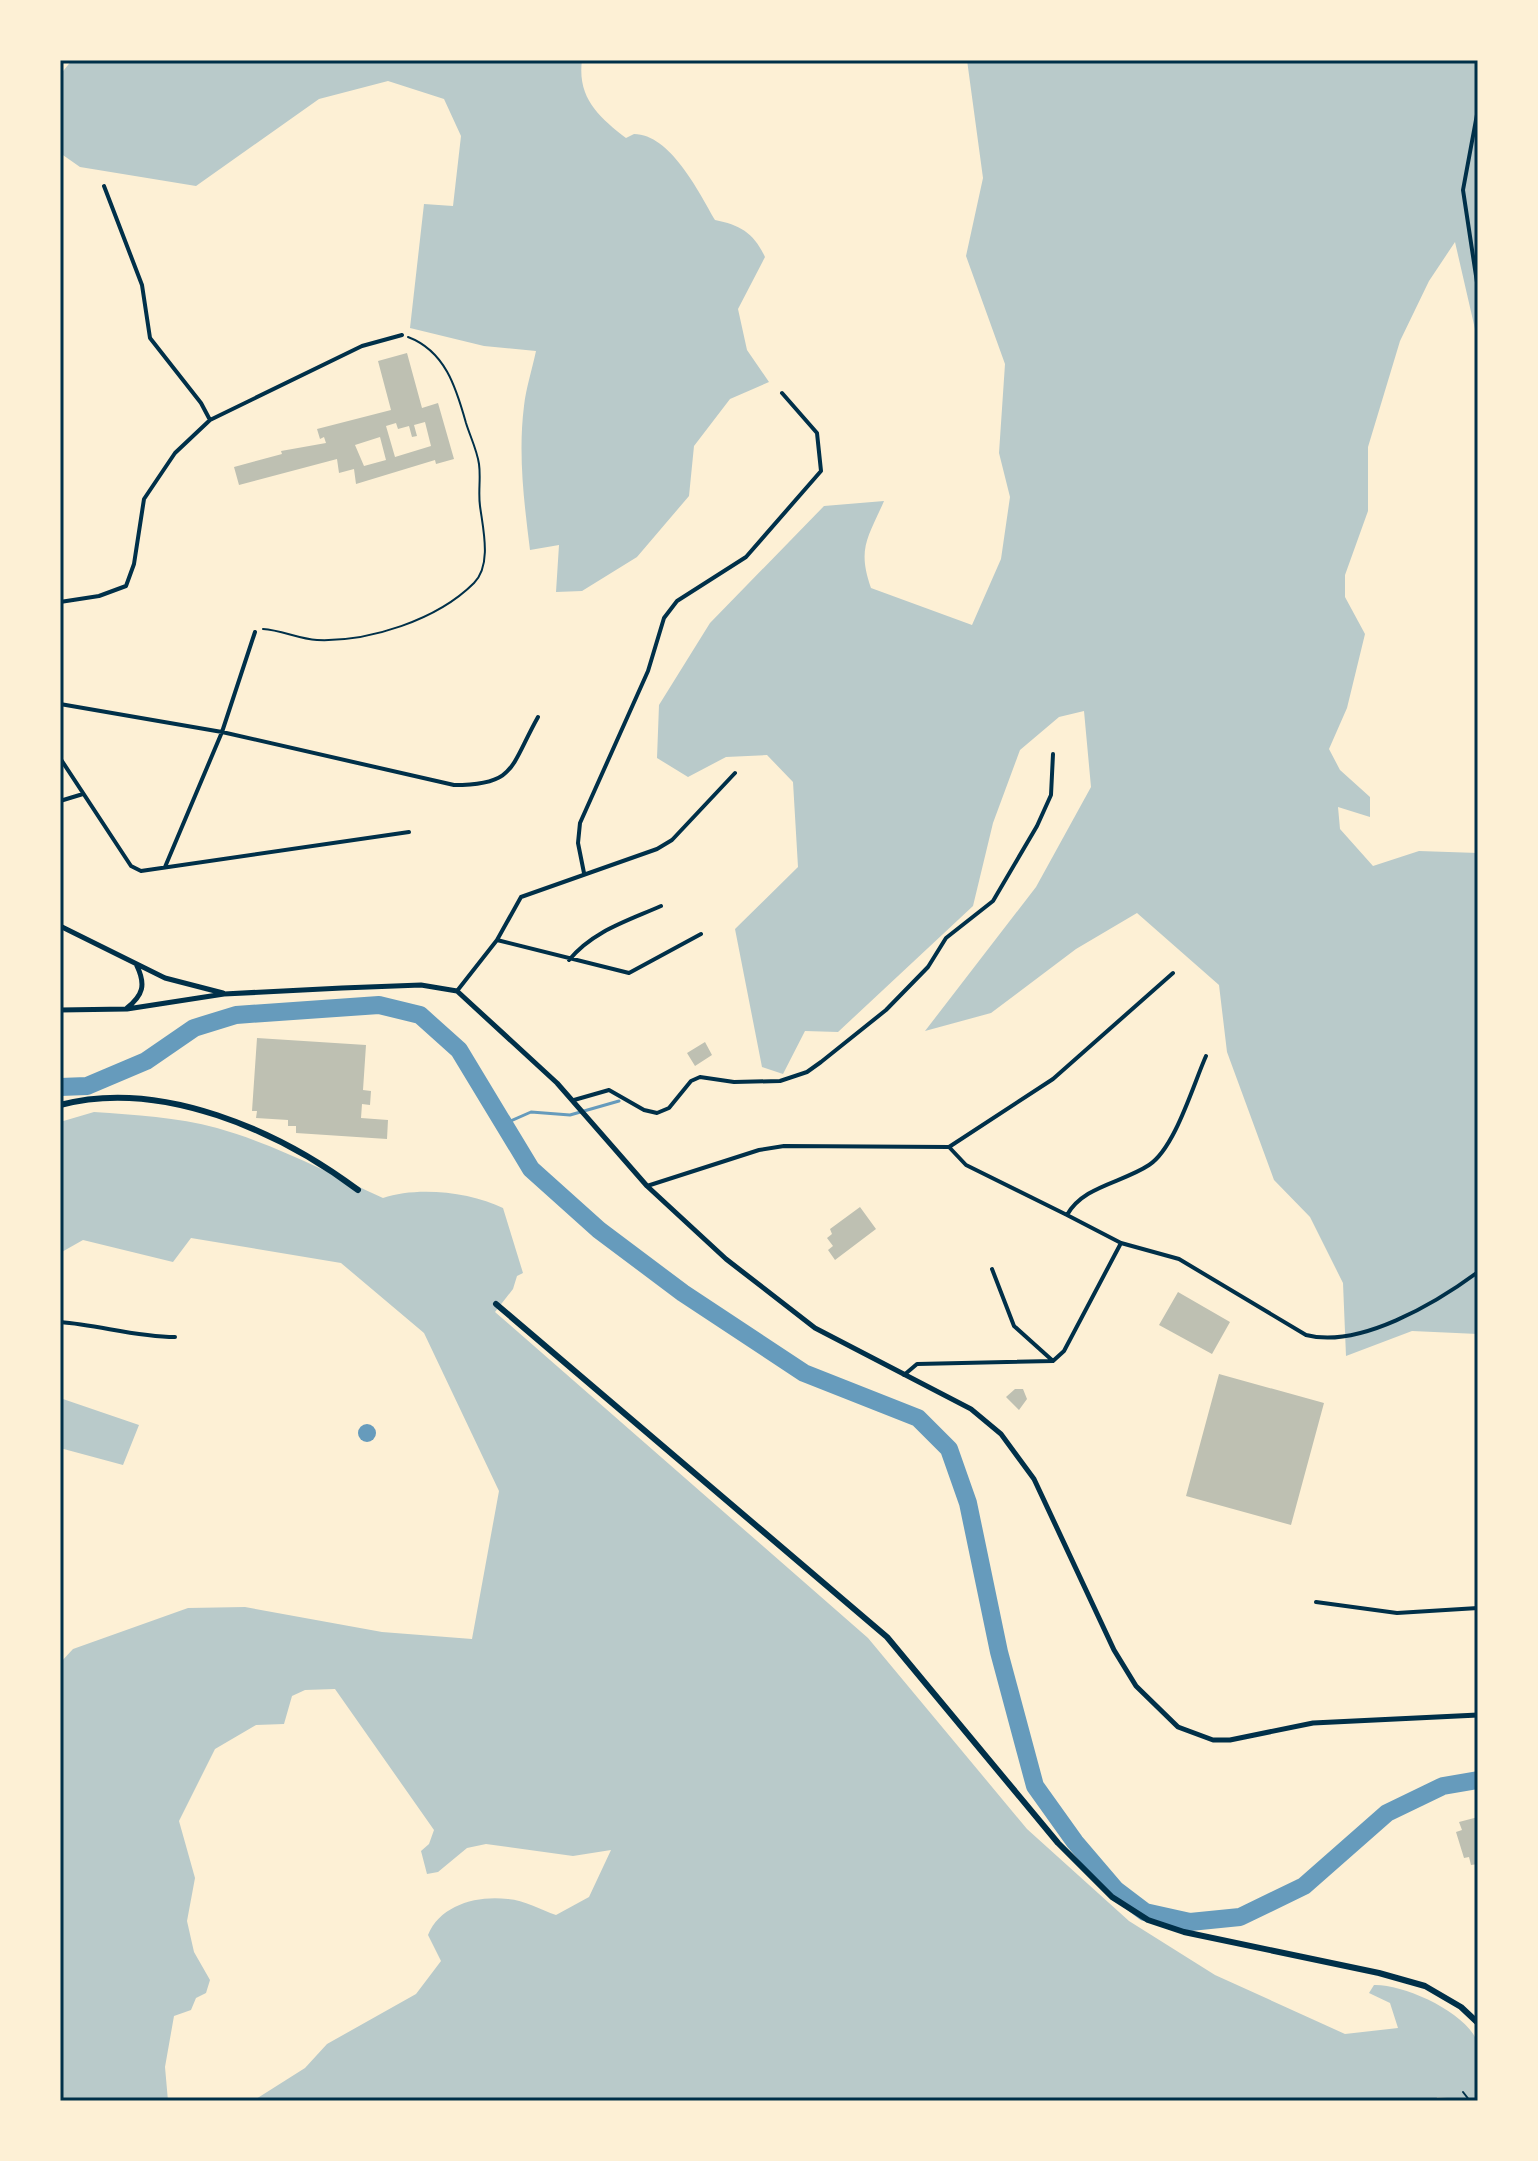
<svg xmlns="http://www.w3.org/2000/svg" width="1538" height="2161" font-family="'Source Sans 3',sans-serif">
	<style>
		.green { fill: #b9caca }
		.water { fill: #669bbc }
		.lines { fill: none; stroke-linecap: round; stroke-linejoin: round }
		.stream { stroke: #669bbc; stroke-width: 3 }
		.river { stroke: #669bbc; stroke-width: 18 }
		.building { fill: #bec0b2; fill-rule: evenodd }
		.path { stroke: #003049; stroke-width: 2 }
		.service { stroke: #003049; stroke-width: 2 }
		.minor { stroke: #003049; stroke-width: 4 }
		.tertiary { stroke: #003049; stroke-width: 5 }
		.primary { stroke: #003049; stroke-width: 6 }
		.neatline { fill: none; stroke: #003049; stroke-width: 3 }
	</style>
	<rect width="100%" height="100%" fill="#fdf0d5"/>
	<!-- green -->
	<path class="green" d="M72,60H582C577,98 599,117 626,138L634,134C670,134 699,192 715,220C740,225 754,233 765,257L738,309L747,350L769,382L730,399L694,446L689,496L637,557L582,591L556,592L559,545L530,550C524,502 518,454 524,406C526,388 532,370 536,351L484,346L410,328L424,204L453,206L461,136L444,99L388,81L319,99L196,186L80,167L60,153V75Z
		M967,60H1478V342L1455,242L1429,281L1400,341L1368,447V511L1345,575V597L1365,634L1347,708L1329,749L1340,770L1370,797V817L1338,807L1340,829L1373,866L1419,851L1478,853V1334L1412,1331L1346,1356L1343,1283L1310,1217L1274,1180L1227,1052L1219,985L1137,913L1076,949L991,1013L925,1031L1036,887L1091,787L1084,711L1059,717L1020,750L993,823L973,906L838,1032L805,1031L783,1074L762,1067L735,929L798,867L793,782L767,755L726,757L688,777L657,758L659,705L710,623L824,506L884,501C868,538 857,548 871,588L972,625L1001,559L1010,497L999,453L1005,364L966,256L983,178Z
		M94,1112C135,1115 177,1117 217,1128C274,1144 329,1173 383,1198C417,1186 471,1192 503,1208L523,1273L517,1276L513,1289L495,1312L868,1638L1027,1829L1129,1921L1215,1975L1345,2034L1398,2028L1390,2003L1369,1993L1374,1985C1404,1984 1469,2013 1478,2044C1483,2060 1478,2084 1478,2101L1437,2097L1436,2101H253L305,2068L327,2044L416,1994L441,1961L428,1935C440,1905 477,1895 508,1899C524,1900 541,1910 556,1915L589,1897L611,1850L573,1856L486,1844L467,1848L438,1872L427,1874L421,1851L429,1844L434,1830L335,1689L305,1690L292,1696L284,1724L256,1725L215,1749L179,1821L195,1878L187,1921L194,1952L210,1980L206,1993L196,1998L191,2010L174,2016L165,2067L168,2101H60V1663L73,1649L188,1608L245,1607L382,1632L472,1639L499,1491L424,1333L341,1263L191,1238L173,1262L83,1240L60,1253V1122Z
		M60,1398L139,1425L123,1465L60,1448Z"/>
	<!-- water -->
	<path class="water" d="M358 1433a9 9 0 1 1 18 0a9 9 0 1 1-18 0Z"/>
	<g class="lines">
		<!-- stream -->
		<path class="stream" d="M504,1124L531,1112L570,1115L619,1101"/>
		<!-- river -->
		<path class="river" d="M60,1087L87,1086L146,1061L194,1028L236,1015L379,1005L420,1015L459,1050L531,1169L599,1230L683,1293L804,1373L918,1418L949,1449L968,1503L999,1652L1035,1786L1075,1842L1116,1890L1145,1912L1190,1922L1240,1917L1304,1886L1387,1813L1443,1786L1478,1780"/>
	</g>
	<!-- building -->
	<path class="building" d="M407,353L422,408L438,403L454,459L436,464L435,460L356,484L354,469L339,473L337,459L239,485L234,467L282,454L281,451L326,443L324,437L320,439L317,429L391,410L378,361ZM425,422L431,446L395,457L386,426L396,423L398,429L409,426L412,437L417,436L414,425ZM380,437L386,460L364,466L355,445Z
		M257,1038L366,1045L363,1090L371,1091L370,1105L362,1104L361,1118L388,1120L387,1139L296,1133V1126H288V1120L256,1118L257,1111H252Z
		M705,1042L712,1055L695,1066L687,1053Z
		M860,1207L876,1229L835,1260L828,1250L833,1246L827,1238L832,1234L830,1229Z
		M1178,1292L1230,1322L1212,1354L1159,1325Z
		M1219,1374L1324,1403L1291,1525L1186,1496Z
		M1015,1389H1023L1027,1399L1019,1410L1006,1397Z
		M1478,1817V1864L1471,1865L1469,1857L1464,1858L1456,1832L1462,1830L1459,1822Z"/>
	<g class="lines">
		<!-- path -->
		<path class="path" d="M263,629C281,630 299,639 317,640C369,642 437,620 474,583C492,565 483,529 480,506C478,492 481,478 479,464C477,450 470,436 466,423C456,387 445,351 408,337"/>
		<!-- service -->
		<path class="service" d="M1463,2092L1470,2101"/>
		<!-- minor -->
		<path class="minor" d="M1478,109L1463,190L1478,289
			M104,186L142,285L150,338L201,403L210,420
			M60,602L99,596L126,586L134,564L144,499L175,453L210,420L362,346L402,335
			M60,704L222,732L454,785C516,785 510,767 538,717
			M60,758L131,866L141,871L409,832
			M60,801L83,794
			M165,867L222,732L255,632
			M584,873L578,843L580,823L648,671L664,618L677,601L746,557L821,471L817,433L782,393
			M497,940L629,973L701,934
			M569,960C593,931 627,921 661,906
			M457,991L497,940L521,897L657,849L672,840L735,773
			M574,1100L609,1090L644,1110L657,1113L669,1108L691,1081L700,1077L734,1082L780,1081L807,1072L821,1062L886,1010L928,967L946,938L993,901L1037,826L1051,795L1053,754
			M949,1147L966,1165L1067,1215C1083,1186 1122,1183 1149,1165C1175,1148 1193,1085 1206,1056
			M647,1186L759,1150L784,1146L949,1147L1053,1079L1173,973
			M1067,1215L1121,1243L1179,1259L1306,1335C1359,1349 1436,1303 1478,1272
			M992,1269L1014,1326L1053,1361
			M60,1322C99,1325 136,1337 175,1337
			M904,1375L917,1364L1053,1361L1064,1351L1121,1243
			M1316,1602L1397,1613L1478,1608"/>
		<!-- tertiary -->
		<path class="tertiary" d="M60,926L165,978L223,993
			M127,1008C143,995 146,985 137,966
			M60,1010L127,1009L224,994L342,988L421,985L457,991L557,1083L647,1186L726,1259L815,1328L971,1409L1001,1434L1034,1479L1114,1650L1136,1686L1178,1727L1213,1740H1230L1313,1723L1478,1715"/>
		<!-- primary -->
		<path class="primary" d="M60,1105C161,1078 279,1131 358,1190
			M496,1304L887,1637L1058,1843L1112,1897L1148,1920L1184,1932L1379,1973L1425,1986L1461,2007L1478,2023"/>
	</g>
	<!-- border -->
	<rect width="1538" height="2161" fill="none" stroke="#fdf0d5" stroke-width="124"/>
	<rect x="62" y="62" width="1414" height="2037" class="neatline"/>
</svg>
